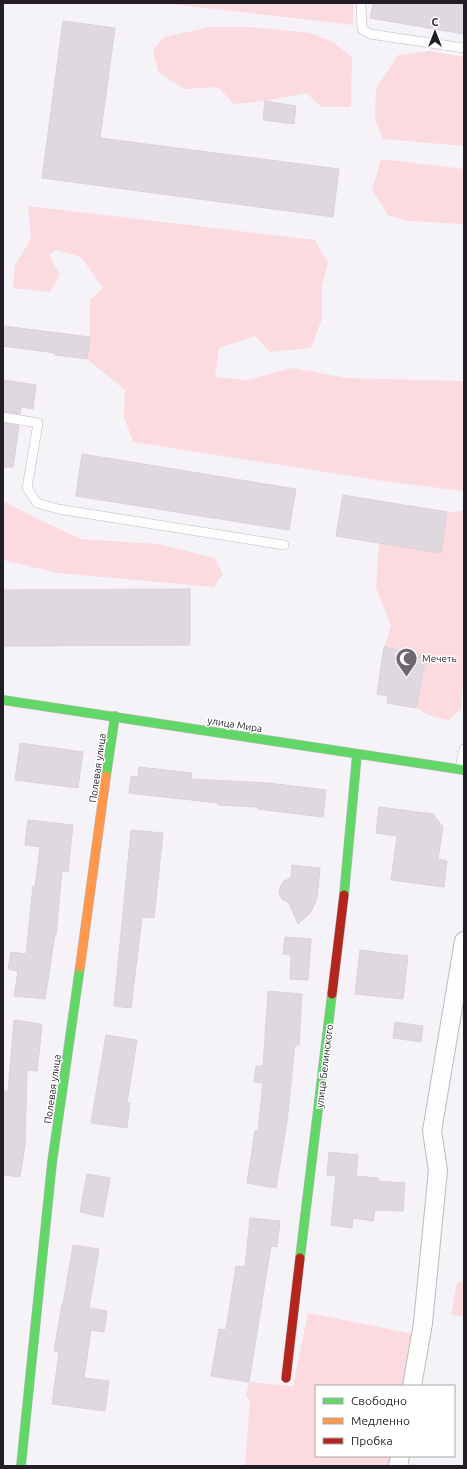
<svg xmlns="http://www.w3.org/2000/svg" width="467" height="1469" font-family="Ubuntu,sans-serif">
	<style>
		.green { fill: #fbdae0 }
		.building { fill: #dfd8de; stroke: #d9d2d8 }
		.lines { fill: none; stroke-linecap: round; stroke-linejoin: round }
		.lane-casing { stroke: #bdb9bf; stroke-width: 10 }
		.street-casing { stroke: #bdb9bf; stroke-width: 20 }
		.fast-casing { stroke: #bdb9bf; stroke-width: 10 }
		.slow-casing { stroke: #bdb9bf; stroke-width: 10 }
		.jam-casing { stroke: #bdb9bf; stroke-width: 10 }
		.lane { stroke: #fefdfe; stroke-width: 9 }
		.street { stroke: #fefdfe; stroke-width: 18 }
		.fast { stroke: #63d668; stroke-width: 9 }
		.slow { stroke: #ff974d; stroke-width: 9 }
		.jam { stroke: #b3261e; stroke-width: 9 }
		.labels { text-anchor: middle; stroke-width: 3; stroke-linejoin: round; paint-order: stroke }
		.poi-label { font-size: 10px; fill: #231d27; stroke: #fff; text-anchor: start }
		.street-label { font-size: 10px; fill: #231d27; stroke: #fff }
	</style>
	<rect width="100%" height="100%" fill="#f6f3f8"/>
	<!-- green -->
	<path class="green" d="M162,3H354L353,25Z
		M210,27H251L309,33L332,41L352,57L351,107H322L306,93L265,101L234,104L218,87L184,89L158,72L153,50L164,37Z
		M430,51L464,57V146L383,139L375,119L376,89L398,55Z
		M381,159L464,169V224L409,221L389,216L372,190Z
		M28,206L315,240L328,263L322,286V319L311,348L270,352L255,336L219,348L215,377L246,380L293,368L345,378L464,381V491L390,482L133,442L124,417L125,390L87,359L90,337V300L103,288L81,257L56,250L49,255L60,275L50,292L13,288L15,265L31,239Z
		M3,501L38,519L81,539L158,544L214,558L223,574L214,587L58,573L3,560Z
		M464,511V667L461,709L449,720L433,717L416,708L426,656L384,647L391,626L376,588L379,543L441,553L447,512Z
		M464,1281V1316L451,1315L457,1283Z
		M308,1313L414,1334L404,1386H316V1456H391L389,1466H245L250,1400L246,1396L249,1382L293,1386Z"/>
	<!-- building -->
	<path class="building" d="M373,3H464V34L370,18Z
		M63,21L115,28L100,138L339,169L333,217L42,178Z
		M265,101L296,106L294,124L263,120Z
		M3,326L90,337L87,359L55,355V353L3,346Z
		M3,380L36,385L33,409L21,407L20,414L3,411Z
		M3,423L19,426L13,467H3Z
		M82,454L296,489L289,530L76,496Z
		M343,495L447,512L441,553L336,536Z
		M190,589V645L3,646V590Z
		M384,647L426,656L416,708L387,703L388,696L377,694Z
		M20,743L83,752L78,788L15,780Z
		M139,767L192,773L191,779L268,783L326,790L323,817L258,809V807L218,805V803L129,793L131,776L138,777Z
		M379,807L433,814L443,827L438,859L447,861L444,887L391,880L397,836L376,833Z
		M28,820L73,825L68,872L62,871L56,935L55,934L45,999L14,996L18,971L8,969L11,952L26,954L33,886L35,887L40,847L25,845Z
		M131,830L163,833L154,918L142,917L131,1008L114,1006Z
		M292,865L320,868L317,898L311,912L298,924L289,903L282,899L279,893L280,887L284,881L291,878Z
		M285,937L311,939L308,980L290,979L291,955L283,954Z
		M360,950L408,956L403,999L355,994Z
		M268,991L302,994L299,1045H295L287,1122L276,1188L247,1183L255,1131H258L263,1083L254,1082L256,1066H263Z
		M14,1020L41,1024L42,1026L37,1071L27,1070L25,1145L20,1177L3,1175V1091H8Z
		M395,1022L423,1026L421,1042L393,1038Z
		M106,1035L137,1040L127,1103H130L127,1128L91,1123Z
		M329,1152L358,1155L356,1176L378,1178V1181L405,1183L403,1211L375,1210L373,1221L353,1218L352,1228L331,1225L336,1176L327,1175Z
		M87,1174L110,1178L103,1217L80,1212Z
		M250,1218L280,1221L277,1247L271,1246L249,1382L211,1376L219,1329L226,1330L236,1266L245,1267Z
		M73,1245L99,1249L89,1308L107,1311L104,1332L91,1330L84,1378L109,1381L105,1411L52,1404L59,1352L54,1351L62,1304H63Z"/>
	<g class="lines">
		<defs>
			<path id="lane" d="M361,3L362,29L370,34L464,48
				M3,417L38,423L27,488L37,503L58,509L284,545
				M460,769L464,749"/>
			<path id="street" d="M412,1386L423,1323L438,1170L432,1131L464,941
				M398,1466L400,1456"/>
			<path id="fast" d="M3,700L464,770
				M106,776L115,716
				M344,895L357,754
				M300,1258L332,994
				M21,1466L52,1163L80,967"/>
			<path id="slow" d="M80,967L106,776"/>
			<path id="jam" d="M332,994L344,895
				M286,1378L300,1258"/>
		</defs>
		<!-- lane casing -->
		<use href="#lane" class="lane-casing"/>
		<!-- street casing -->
		<use href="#street" class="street-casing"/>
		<!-- fast casing -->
		<use href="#fast" class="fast-casing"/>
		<!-- slow casing -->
		<use href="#slow" class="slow-casing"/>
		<!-- jam casing -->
		<use href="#jam" class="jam-casing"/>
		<!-- lane -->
		<use href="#lane" class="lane"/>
		<!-- street -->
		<use href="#street" class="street"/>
		<!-- fast -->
		<use href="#fast" class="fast"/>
		<!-- slow -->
		<use href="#slow" class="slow"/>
		<!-- jam -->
		<use href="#jam" class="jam"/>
	</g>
	<!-- icons -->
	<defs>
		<symbol id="mosque-pin" viewBox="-11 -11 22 30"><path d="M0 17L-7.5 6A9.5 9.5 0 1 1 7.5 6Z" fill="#6d6870" stroke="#fff"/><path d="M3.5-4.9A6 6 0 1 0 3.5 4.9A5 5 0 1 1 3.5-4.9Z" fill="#fff"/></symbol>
	</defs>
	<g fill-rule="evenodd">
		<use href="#mosque-pin" x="394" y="646" width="25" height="34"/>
	</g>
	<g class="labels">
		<!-- poi labels -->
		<g class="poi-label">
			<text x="422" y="662">Мечеть</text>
		</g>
		<!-- street labels -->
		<g class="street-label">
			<text transform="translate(235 724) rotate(9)" y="4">улица Мира</text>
			<text transform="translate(97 768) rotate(-82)" y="4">Полевая улица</text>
			<text transform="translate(324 1066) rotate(-83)" y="4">улица Белинского</text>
			<text transform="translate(52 1089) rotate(-82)" y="4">Полевая улица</text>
		</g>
	</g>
	<!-- border -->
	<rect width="467" height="1469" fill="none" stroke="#231d27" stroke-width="8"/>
	<!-- legend -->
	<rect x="315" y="1385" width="140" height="72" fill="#ffffff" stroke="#a7a5a9"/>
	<rect x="323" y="1398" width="20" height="6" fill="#63d668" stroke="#a7a5a9"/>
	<text x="351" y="1405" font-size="12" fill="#231d27">Свободно</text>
	<rect x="323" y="1418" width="20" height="6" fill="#ff974d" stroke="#a7a5a9"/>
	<text x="351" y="1425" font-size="12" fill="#231d27">Медленно</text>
	<rect x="323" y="1438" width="20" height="6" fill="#b3261e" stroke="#a7a5a9"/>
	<text x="351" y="1445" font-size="12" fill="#231d27">Пробка</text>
	<!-- north arrow -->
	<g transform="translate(435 32)" stroke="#ffffff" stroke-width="3" paint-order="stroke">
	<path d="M0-3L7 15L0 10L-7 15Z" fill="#231d27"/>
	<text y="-6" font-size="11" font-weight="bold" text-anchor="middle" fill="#231d27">С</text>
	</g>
</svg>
